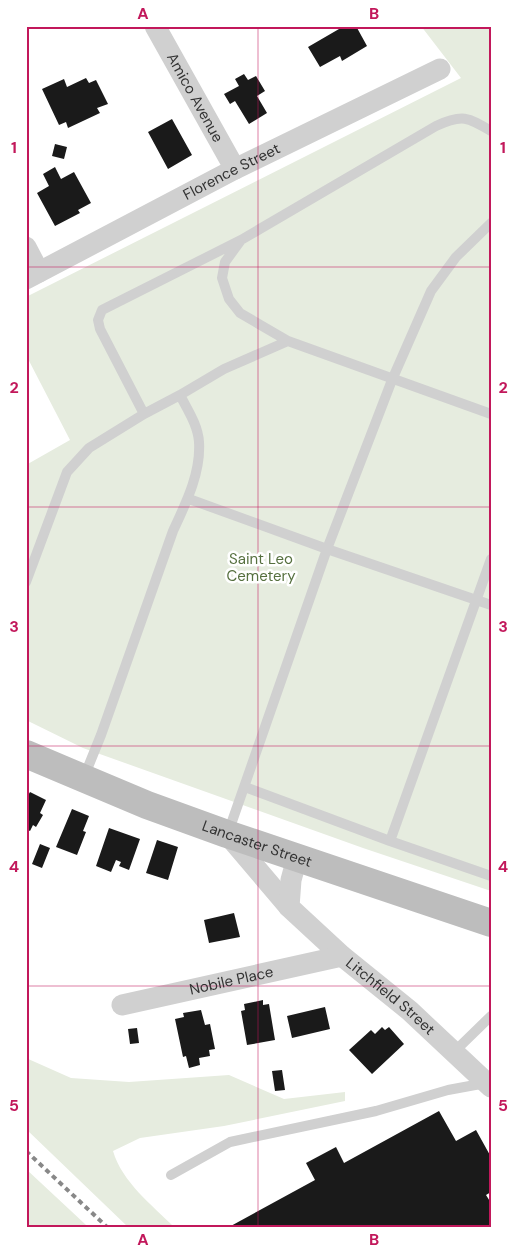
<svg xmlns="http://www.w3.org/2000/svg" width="517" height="1253" font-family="'DM Sans',sans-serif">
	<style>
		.green { fill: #e6ecdf }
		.building { fill: #1a1a1a }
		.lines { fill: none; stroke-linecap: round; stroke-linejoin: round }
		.service { stroke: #d0d0d0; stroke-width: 10 }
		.minor { stroke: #d0d0d0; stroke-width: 21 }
		.secondary { stroke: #bdbdbd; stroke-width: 28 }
		.rail { stroke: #888; stroke-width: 4; stroke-dasharray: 5 4; stroke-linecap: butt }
		.grid { fill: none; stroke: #c2185b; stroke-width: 1; stroke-opacity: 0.55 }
		.labels { text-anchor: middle; stroke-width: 5; stroke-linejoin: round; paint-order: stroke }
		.street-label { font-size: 15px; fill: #333; stroke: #fff }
		.park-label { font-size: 15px; fill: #56703f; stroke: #fff }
		.neatline { fill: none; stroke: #c2185b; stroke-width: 2 }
		.grid-label { font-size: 16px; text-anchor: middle; font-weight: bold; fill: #c2185b }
	</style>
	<rect width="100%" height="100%" fill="#fff"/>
	<!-- green -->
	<path class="green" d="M421,26H491V891L363,848L83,748L26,720V465L70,440L26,355V297L461,78Z
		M26,1058L71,1078L129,1082L229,1075L284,1099L345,1092V1101L224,1126L140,1138L113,1151C122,1182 152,1205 174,1227H128L26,1129Z
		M26,1169L85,1224L88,1227H26Z"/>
	<!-- building -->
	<path class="building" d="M338,26H356L367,46L342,61L340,56L320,67L308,47L339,29Z
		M244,74L248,80L256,76L265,91L257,96L267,113L249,124L235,101L230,104L224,94L239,86L235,79Z
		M86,78L89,83L96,80L108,104L97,108L100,113L68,128L66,122L59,125L42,89L64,79L67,87Z
		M172,119L192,155L168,169L148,132Z
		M55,144L67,147L64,159L52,156Z
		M55,167L61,179L74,172L91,203L78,210L80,213L55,226L37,193L49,186L43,174Z
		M30,792L46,800L40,813L43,815L36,827L33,825L30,831L26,829V799Z
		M72,809L89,816L83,831L86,832L77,855L56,847Z
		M109,828L140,839L129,870L119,866L121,862L116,860L111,872L96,866Z
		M157,840L178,847L168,880L146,873Z
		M40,844L50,848L42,868L32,864Z
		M234,913L240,937L209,943L204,920Z
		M263,1000V1005L269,1004L275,1040L247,1045L241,1011L245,1010L244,1004Z
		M325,1007L330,1029L292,1038L287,1016Z
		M201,1010L205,1025L210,1024L215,1049L209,1050L210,1056L199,1058L200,1065L189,1068L186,1056L183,1057L175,1019L184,1017L183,1013Z
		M382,1027L385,1030L389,1027L404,1044L372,1074L349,1050L371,1030L375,1034Z
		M137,1028L139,1043L130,1044L128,1029Z
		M282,1070L285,1090L275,1091L272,1071Z
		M439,1111L456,1141L476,1130L491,1157V1192L486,1195L491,1203V1227H229L315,1180L306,1163L336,1147L344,1163Z"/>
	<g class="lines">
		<!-- service -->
		<path class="service" d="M241,240L436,126C462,114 468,117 491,131
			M288,341L491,414
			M189,499L327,549L392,380L431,291L456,257L491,223
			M26,582L67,472L89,448L144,414
			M84,777L101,735L173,531C186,503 201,473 199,442C198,425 187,409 180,395L144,414L100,329L98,320L102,310L241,240L225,262L222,278L229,299L240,313L288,341L224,369L180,395
			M245,787L390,841L491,559
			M228,833L327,549L491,605
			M390,841L491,876
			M454,1052L491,1016
			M171,1175L230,1142L376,1111L448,1090L486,1083"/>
		<!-- minor -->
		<g class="minor">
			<path id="s1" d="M155,26L235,169"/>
			<path d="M26,247L39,272"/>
			<path id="s2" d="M26,279L235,169L440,69"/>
			<path d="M227,834L289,907"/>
			<path id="s3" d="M297,858L291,880L289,907L342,956L410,1011L491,1087"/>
			<path id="s4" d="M122,1005L342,956"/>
		</g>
		<!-- secondary -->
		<path class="secondary" id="s5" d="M26,754L147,805L227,834L491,923"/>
		<!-- rail -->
		<path class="rail" d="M26,1151L107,1227"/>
	</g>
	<!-- grid -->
	<path class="grid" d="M258,26V1227M26,267H491M26,507H491M26,746H491M26,986H491"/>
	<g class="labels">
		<!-- street labels -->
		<g class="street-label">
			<text dy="5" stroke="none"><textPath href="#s1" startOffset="82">Amico Avenue</textPath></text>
			<text dy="5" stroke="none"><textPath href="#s2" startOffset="232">Florence Street</textPath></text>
			<text dy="5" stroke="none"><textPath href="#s5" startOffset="248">Lancaster Street</textPath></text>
			<text dy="5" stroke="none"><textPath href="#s4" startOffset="112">Nobile Place</textPath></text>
			<text dy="5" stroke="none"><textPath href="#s3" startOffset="185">Litchfield Street</textPath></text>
		</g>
		<!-- park labels -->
		<g class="park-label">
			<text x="261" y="564">Saint Leo<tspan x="261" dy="17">Cemetery</tspan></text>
		</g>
	</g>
	<!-- border -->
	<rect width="517" height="1253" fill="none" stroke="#ffffff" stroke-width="55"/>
	<rect x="28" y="28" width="462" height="1198" class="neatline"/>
	<g class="grid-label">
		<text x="143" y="19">A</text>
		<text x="374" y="19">B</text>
		<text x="14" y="153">1</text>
		<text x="503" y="153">1</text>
		<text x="14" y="393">2</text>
		<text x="503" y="393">2</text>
		<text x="14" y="632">3</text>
		<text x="503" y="632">3</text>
		<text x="14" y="872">4</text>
		<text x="503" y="872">4</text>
		<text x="14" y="1111">5</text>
		<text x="503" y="1111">5</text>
		<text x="143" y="1245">A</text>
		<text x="374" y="1245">B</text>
	</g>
</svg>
